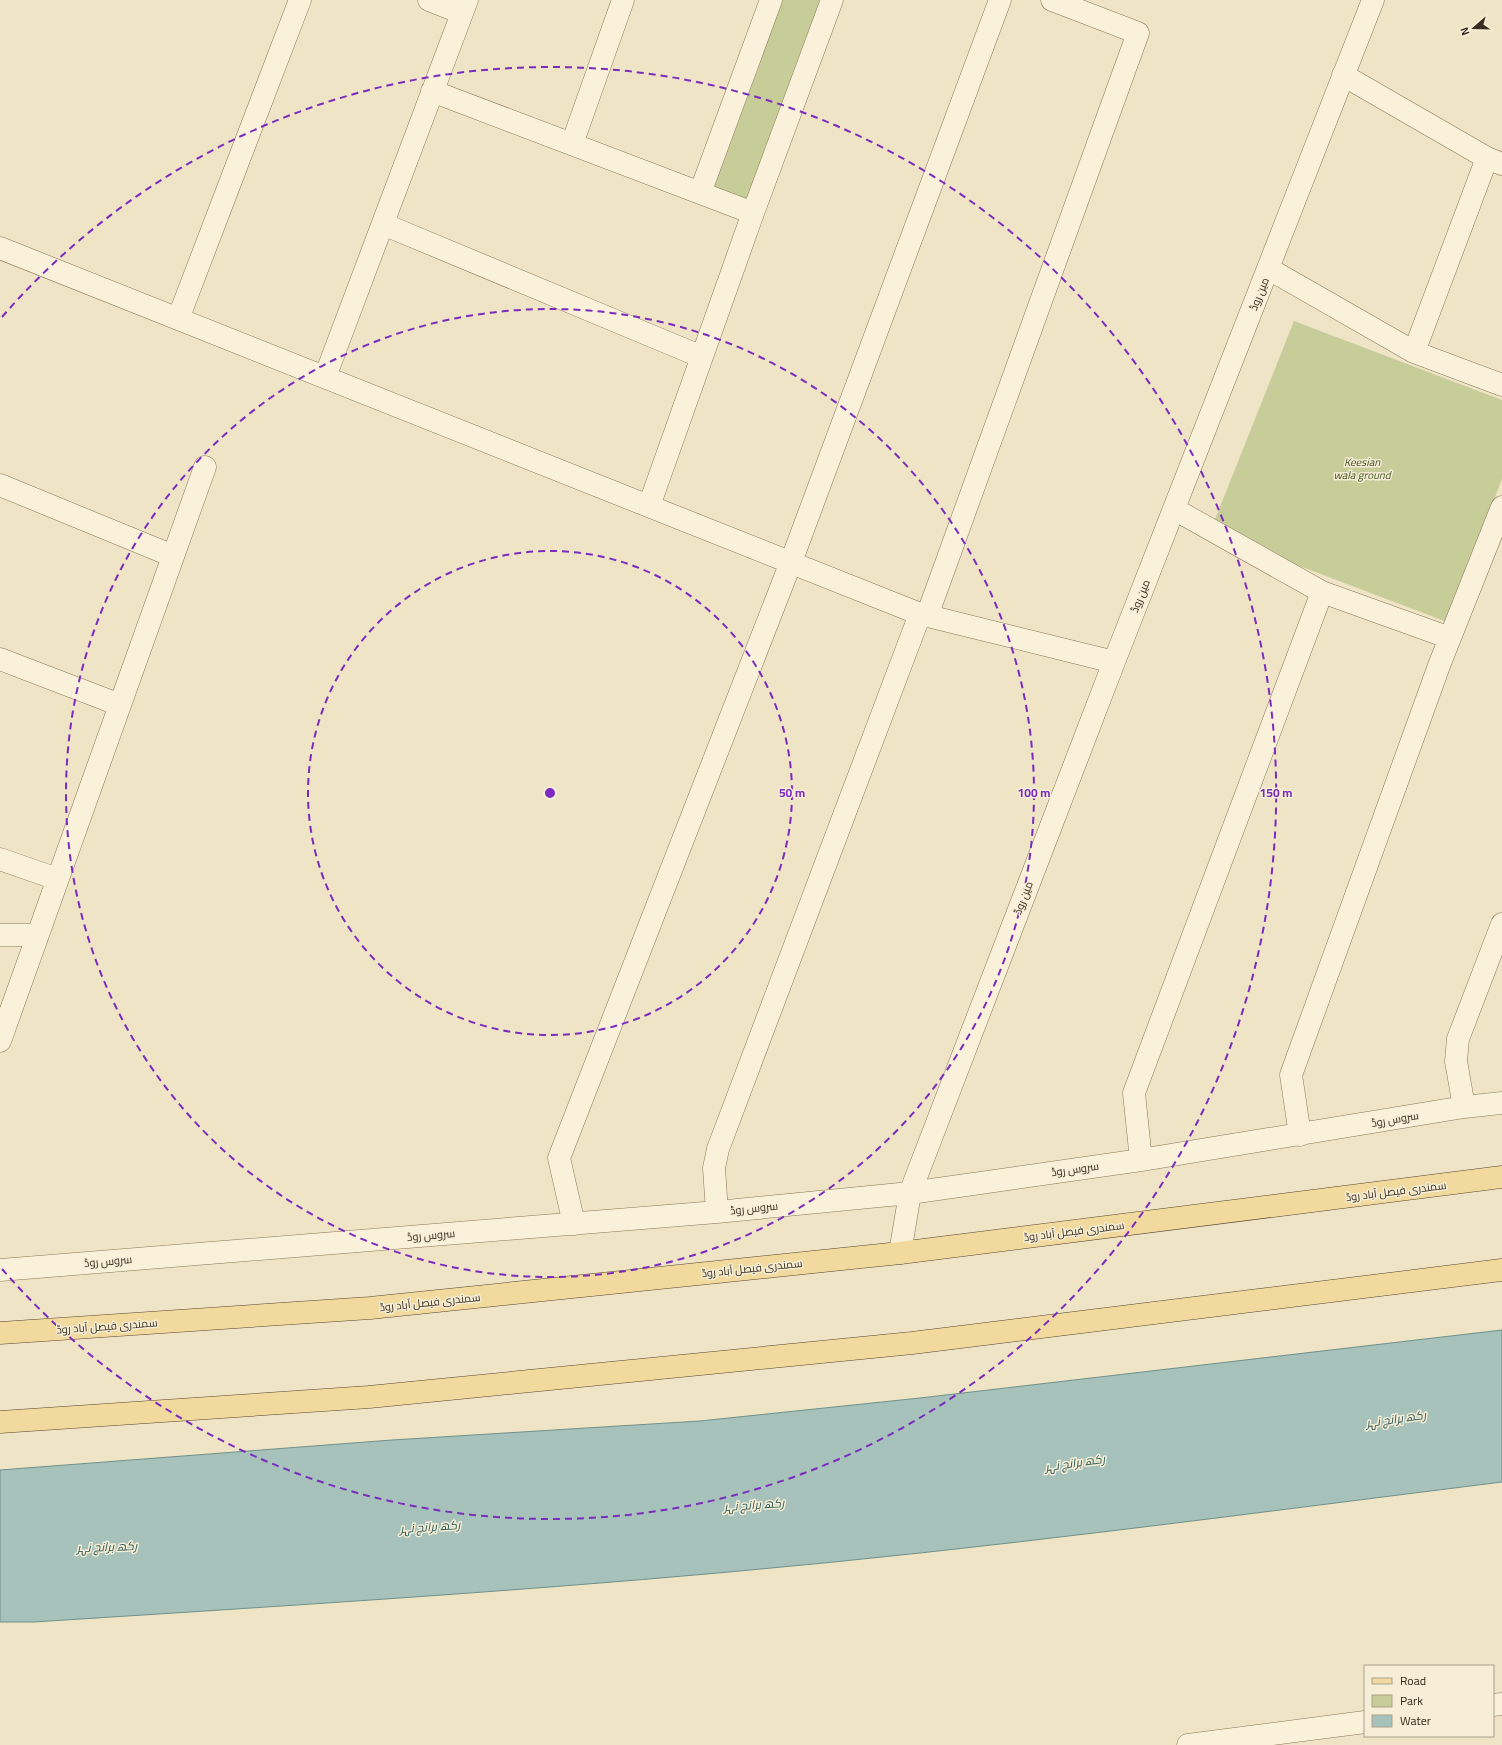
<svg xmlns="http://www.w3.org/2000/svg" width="1502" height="1745" font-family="Georgia,Cairo,serif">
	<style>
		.green { fill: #c6cd99 }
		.water { fill: #a7c2bb; stroke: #6e9189 }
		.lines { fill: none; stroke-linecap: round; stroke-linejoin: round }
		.minor-casing { stroke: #8a765b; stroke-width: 23 }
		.major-casing { stroke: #58442f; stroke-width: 23 }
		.minor { stroke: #f9f1d9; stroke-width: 22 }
		.major { stroke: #f2da9e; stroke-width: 22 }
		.ring { fill: none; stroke: #7b2cbf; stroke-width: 2; stroke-dasharray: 7 5 }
		.labels { text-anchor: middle; stroke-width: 3; stroke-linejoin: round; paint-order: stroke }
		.street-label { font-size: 11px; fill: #3a2d1f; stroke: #f6eed6 }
		.park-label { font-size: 11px; font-style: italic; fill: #495726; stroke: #f6eed6 }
		.water-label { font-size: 12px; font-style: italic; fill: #2e5a59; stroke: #f6eed6 }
		.centre { fill: #7b2cbf; stroke: #f6eed6; stroke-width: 2 }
		.ring-label { font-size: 12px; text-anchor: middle; font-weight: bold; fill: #7b2cbf; stroke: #f6eed6; stroke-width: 3; stroke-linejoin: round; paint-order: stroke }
	</style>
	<rect width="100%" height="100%" fill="#efe4c6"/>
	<!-- green -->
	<path class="green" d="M781,0H826L750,205L711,187Z
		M1294,321L1502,400V479L1447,622L1210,532Z"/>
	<!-- water -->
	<path class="water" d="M1502,1330V1482C1245,1514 987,1549 729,1572C498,1593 266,1607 34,1622H0V1470L392,1440L700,1421L920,1398Z"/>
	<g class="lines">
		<defs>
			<path id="minor" d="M429,0L462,13
				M1343,75L1487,158L1502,164
				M432,91L753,213
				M572,144L623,0
				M700,193L771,0
				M383,224L702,357
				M0,248L920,614L1114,662
				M1269,269L1414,352L1502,385
				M178,319L300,0
				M1414,352L1487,158
				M325,377L467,0
				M0,485L173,556
				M649,506L753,213L832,0
				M1174,509L1322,592L1450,638
				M927,616L1138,33L1052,0
				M0,659L120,705
				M0,859L57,879
				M0,935H38
				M0,1041L205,467
				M1464,1107L1456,1061L1458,1039L1502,924
				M1300,1135L1291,1075L1440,663L1502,507
				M1141,1160L1134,1093L1322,592
				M717,1212L714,1168L718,1149L920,614
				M574,1224L559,1158L791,562L1000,0
				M900,1253L910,1193L1114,662L1373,0
				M0,1270L717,1212L910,1193L1141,1160L1464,1107L1502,1103
				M1493,1705L1502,1704
				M1188,1745L1365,1722"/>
			<path id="major" d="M0,1333L370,1308L900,1253L1502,1177
				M0,1422L369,1397L912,1343L1502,1270"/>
		</defs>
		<!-- minor casing -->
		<use href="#minor" class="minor-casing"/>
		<!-- major casing -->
		<use href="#major" class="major-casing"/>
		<!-- minor -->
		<use href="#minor" class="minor"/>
		<!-- major -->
		<use href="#major" class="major"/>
	</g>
	<!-- distance rings -->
	<g class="ring">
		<circle cx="550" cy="793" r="242"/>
		<circle cx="550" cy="793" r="484"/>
		<path d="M2 317A726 726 0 1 1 2 1269"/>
	</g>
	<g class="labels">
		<!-- street labels -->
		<g class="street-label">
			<text transform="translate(1259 294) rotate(-68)" y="4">مین روڈ</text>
			<text transform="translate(1140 596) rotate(-68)" y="4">مین روڈ</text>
			<text transform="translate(1023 898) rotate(-69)" y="4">مین روڈ</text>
			<text transform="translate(1395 1119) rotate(-10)" y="4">سروس روڈ</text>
			<text transform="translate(1075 1169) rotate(-8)" y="4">سروس روڈ</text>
			<text transform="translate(1396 1191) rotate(-7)" y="4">سمندری فیصل آباد روڈ</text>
			<text transform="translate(754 1208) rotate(-6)" y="4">سروس روڈ</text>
			<text transform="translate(1074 1231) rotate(-7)" y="4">سمندری فیصل آباد روڈ</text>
			<text transform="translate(431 1235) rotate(-5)" y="4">سروس روڈ</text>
			<text transform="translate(108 1261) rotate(-5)" y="4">سروس روڈ</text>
			<text transform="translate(752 1268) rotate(-6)" y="4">سمندری فیصل آباد روڈ</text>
			<text transform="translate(430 1302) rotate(-6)" y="4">سمندری فیصل آباد روڈ</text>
			<text transform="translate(107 1326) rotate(-4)" y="4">سمندری فیصل آباد روڈ</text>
		</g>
		<!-- park labels -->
		<g class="park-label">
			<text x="1362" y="466">Keesian<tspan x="1362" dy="13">wala ground</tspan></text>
		</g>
		<!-- water labels -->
		<g class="water-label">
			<text transform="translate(1396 1419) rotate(-8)" y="4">رکھ برانچ نہر</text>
			<text transform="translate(1075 1463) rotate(-8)" y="4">رکھ برانچ نہر</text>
			<text transform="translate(754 1505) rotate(-4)" y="4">رکھ برانچ نہر</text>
			<text transform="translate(430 1527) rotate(-4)" y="4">رکھ برانچ نہر</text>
			<text transform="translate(107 1547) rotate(-2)" y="4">رکھ برانچ نہر</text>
		</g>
	</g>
	<circle cx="550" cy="793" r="6" class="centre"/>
	<g class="ring-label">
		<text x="792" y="797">50 m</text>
		<text x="1034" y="797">100 m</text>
		<text x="1276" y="797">150 m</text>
	</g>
	<!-- legend -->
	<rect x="1364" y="1665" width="130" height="72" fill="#f6eed6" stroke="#aba18d"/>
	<rect x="1372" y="1678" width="20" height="6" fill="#f2da9e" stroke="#aba18d"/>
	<text x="1400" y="1685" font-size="12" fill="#3a2d1f">Road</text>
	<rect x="1372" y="1695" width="20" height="12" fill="#c6cd99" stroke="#aba18d"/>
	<text x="1400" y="1705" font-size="12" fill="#3a2d1f">Park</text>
	<rect x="1372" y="1715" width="20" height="12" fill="#a7c2bb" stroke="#aba18d"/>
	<text x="1400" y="1725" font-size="12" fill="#3a2d1f">Water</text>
	<!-- north arrow -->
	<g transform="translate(1474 28) rotate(250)" stroke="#f6eed6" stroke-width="3" paint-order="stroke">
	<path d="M0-3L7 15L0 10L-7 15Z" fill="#3a2d1f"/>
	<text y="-6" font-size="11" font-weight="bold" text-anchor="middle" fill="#3a2d1f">N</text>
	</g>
</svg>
